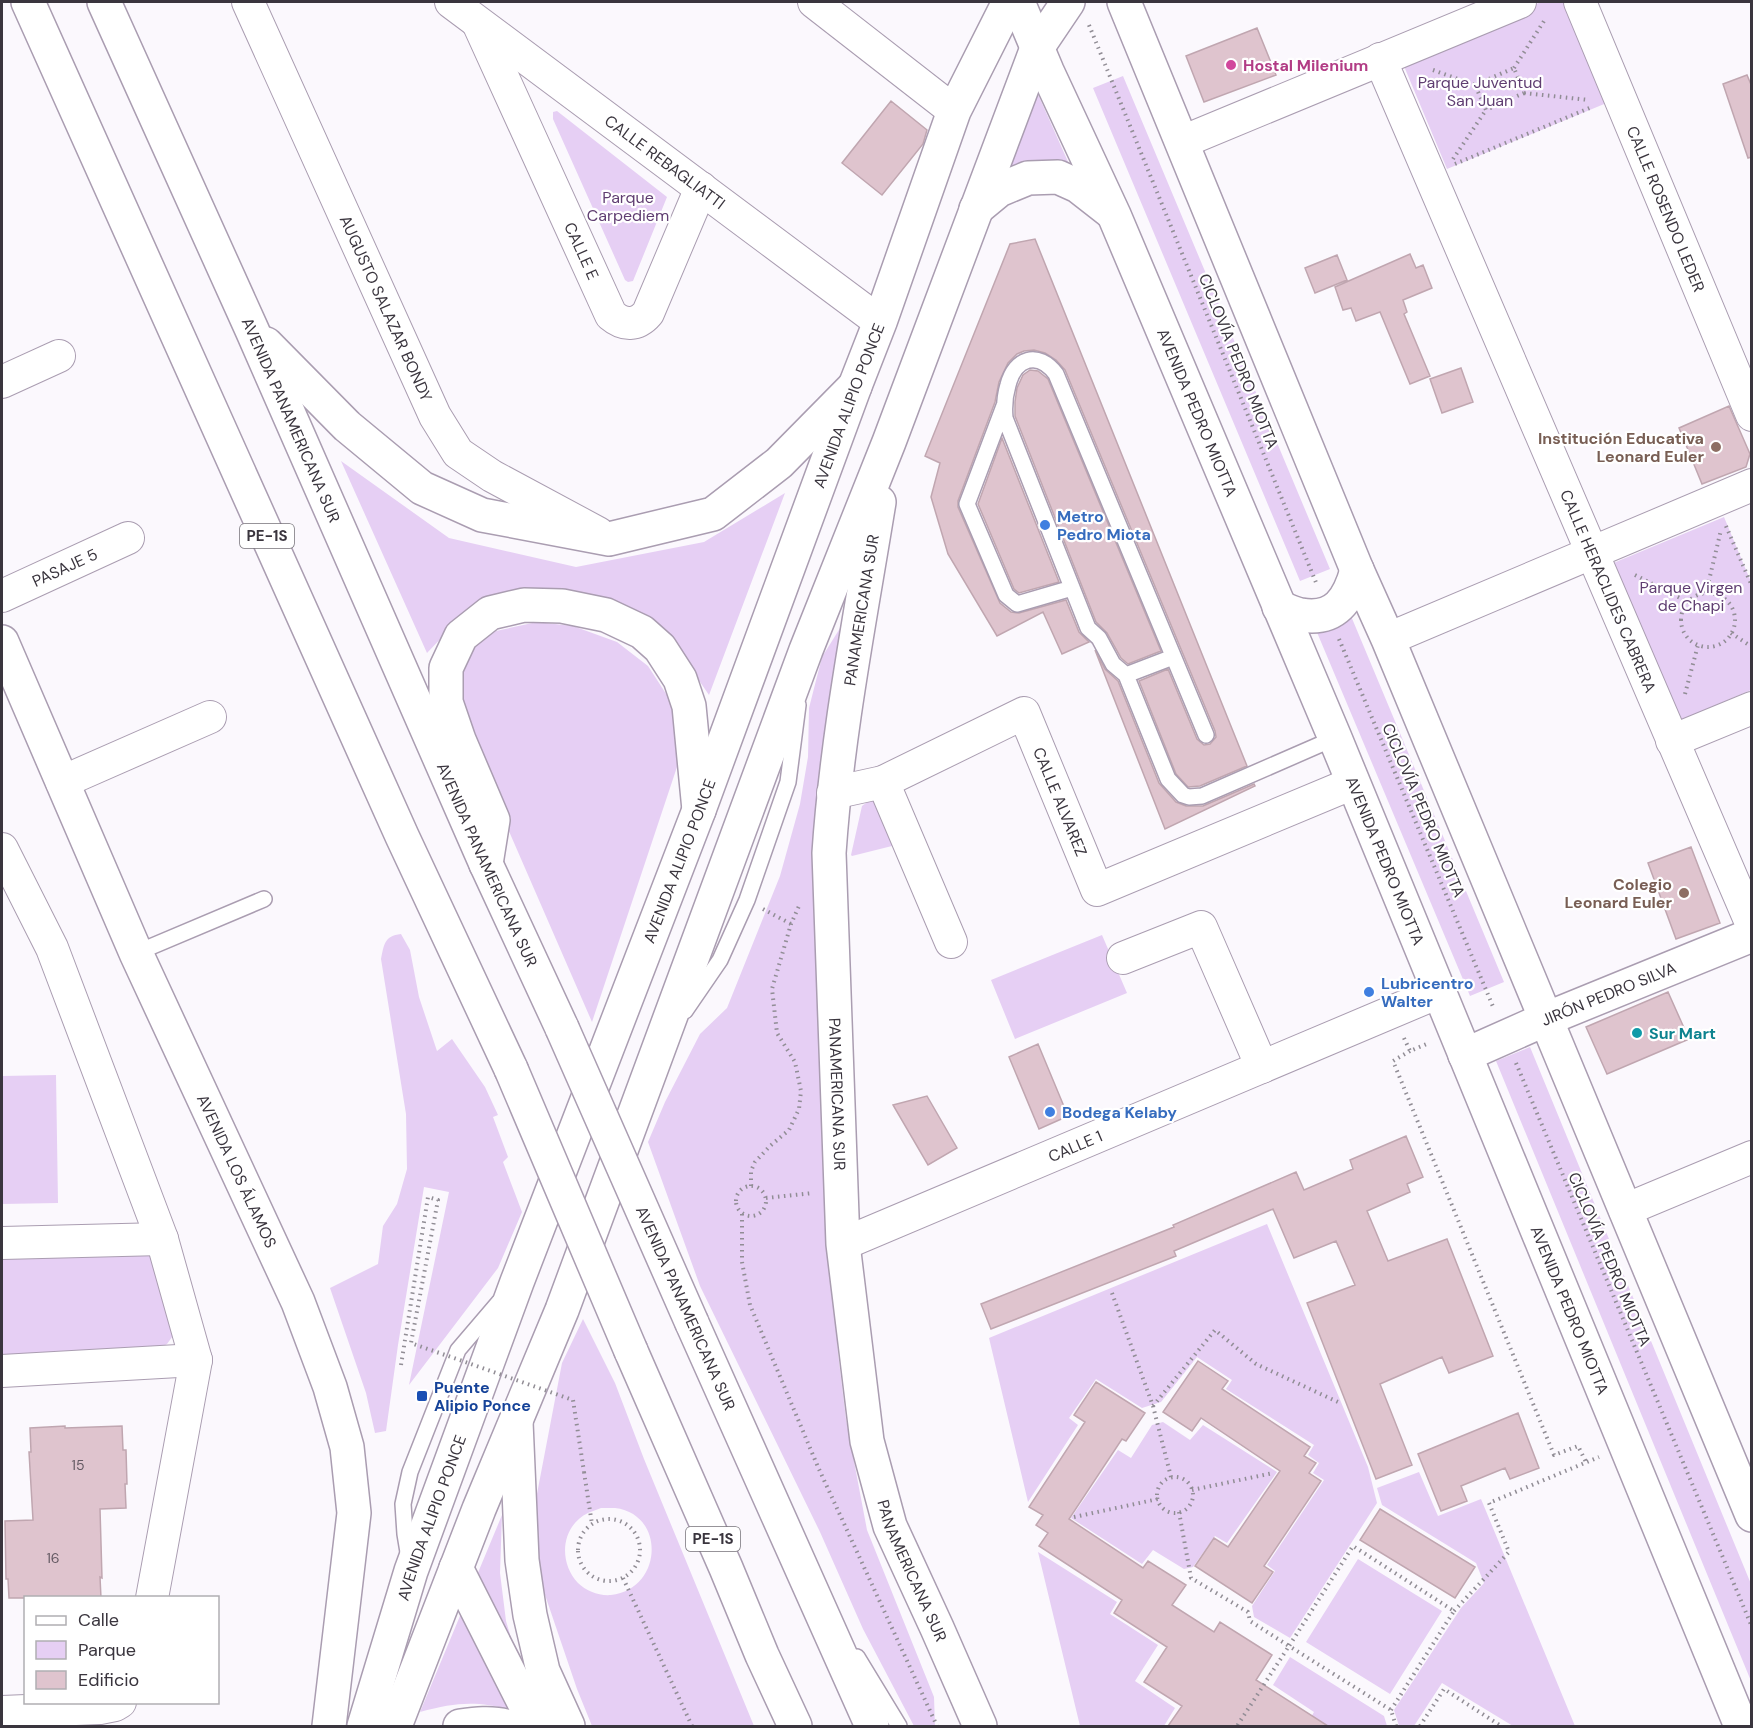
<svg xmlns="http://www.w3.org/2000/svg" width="1753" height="1728" font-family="'DM Sans',sans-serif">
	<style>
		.green { fill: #e6cff4; fill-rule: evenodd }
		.building { fill: #dfc4ce; stroke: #c0a6b0; stroke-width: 1.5 }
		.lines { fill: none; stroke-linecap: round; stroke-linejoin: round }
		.lane-casing { stroke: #aa9db1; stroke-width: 18 }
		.street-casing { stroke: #aa9db1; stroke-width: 34 }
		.secondary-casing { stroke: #aa9db1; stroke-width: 36 }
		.highway-casing { stroke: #aa9db1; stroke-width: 36 }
		.path { stroke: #918d95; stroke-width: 4; stroke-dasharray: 1.5 4.5; stroke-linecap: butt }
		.lane { stroke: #fff; stroke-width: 15 }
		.street { stroke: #fff; stroke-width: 32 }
		.secondary { stroke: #fff; stroke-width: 33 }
		.highway { stroke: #fff; stroke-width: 33 }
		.highway-bridge-casing { stroke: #aa9db1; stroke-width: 36; stroke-linecap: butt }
		.path-bridge { stroke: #918d95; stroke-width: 4; stroke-dasharray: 1.5 4.5; stroke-linecap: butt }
		.highway-bridge { stroke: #fff; stroke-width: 33 }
		.hotel-dot { fill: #d1479c; stroke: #fff; stroke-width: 2 }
		.education-dot { fill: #8d6e63; stroke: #fff; stroke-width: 2 }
		.shop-dot { fill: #3f7fe0; stroke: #fff; stroke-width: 2 }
		.culture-dot { fill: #0f9aa8; stroke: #fff; stroke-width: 2 }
		.transit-dot { fill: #1a4fb4; stroke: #fff; stroke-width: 2 }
		.labels { text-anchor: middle; stroke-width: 4.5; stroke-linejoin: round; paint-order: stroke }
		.number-label { font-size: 14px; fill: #635962 }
		.shield { fill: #fff; stroke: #757278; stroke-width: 1.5 }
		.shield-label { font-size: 15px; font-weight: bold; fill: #3a353e }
		.hotel-label { font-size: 16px; font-weight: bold; fill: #b23c85; stroke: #fff; text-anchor: start }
		.park-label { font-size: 16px; fill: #5f3d71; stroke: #fff }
		.street-label { font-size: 16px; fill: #3a353e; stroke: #fff }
		.education-label { font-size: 16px; font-weight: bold; fill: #785e54; stroke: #fff; text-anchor: end }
		.shop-label { font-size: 16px; font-weight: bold; fill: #366cbe; stroke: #fff; text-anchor: start }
		.culture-label { font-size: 16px; font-weight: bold; fill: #0d838f; stroke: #fff; text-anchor: start }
		.transit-label { font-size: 16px; font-weight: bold; fill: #164399; stroke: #fff; text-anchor: start }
	</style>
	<rect width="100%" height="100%" fill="#fbf8fd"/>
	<!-- green -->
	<path class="green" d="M1541,2H1567L1609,102L1447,169L1401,59Z
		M1123,76L1330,569L1300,581L1093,88Z
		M1033,83L1073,173H1007Z
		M557,111L667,197L633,281L628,282L625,280L553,119V112Z
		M341,461L449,538L576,567L704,542L785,493L709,695L672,641L619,610L466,612L427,653Z
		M1724,517L1751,582V690L1679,721L1611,564Z
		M1351,616L1504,982L1470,996L1316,630Z
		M847,617L830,1231L838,1353L846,1419L867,1530L934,1697L935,1726H914L863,1629L820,1532L700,1286L648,1142L665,1102L700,1034L727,1008L780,876L800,804L808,757L809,708L822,657Z
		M537,622L573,626L617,642L648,666L672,703L685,743L592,1022L461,721L457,680L472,649L496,631Z
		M879,799L896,845L852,856L851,855L862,806L870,800Z
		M401,934L410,950L419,997L437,1051L452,1039L485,1087L498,1115L493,1117L508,1157L503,1162L522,1212L498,1268L409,1385L449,1192L424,1187L398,1345L386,1431L375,1433L366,1393L330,1288L378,1264L383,1226L397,1204L407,1169L406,1114L381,959C384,945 384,936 401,934Z
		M1102,935L1127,993L1015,1039L991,980Z
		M1530,1047L1751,1584V1681L1496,1061Z
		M56,1075L58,1203L2,1204V1076Z
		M1267,1224L1368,1467L1377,1503L1290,1638L1254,1617L1252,1606L1275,1571L1267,1565L1324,1480L1313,1473L1319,1463L1308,1455L1314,1445L1226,1389L1232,1380L1197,1357L1161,1402L1142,1408L1096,1379L1069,1418L1078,1425L1028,1502L989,1338Z
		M2,1249L146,1252L156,1260L175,1333L167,1344L156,1350L2,1357Z
		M583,1319L615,1383L644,1459L754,1726H592L577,1689L543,1589L536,1544V1499L562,1363ZM601,1508C606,1508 611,1508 615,1508C666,1514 663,1589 611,1595C599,1596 586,1591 578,1583C558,1562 561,1526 588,1513C592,1511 597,1510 601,1508Z
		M1163,1422L1190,1440L1203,1425L1277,1472L1227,1543L1215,1536L1193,1567L1184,1569L1153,1550L1142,1564L1071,1518L1118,1450L1131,1458L1152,1425Z
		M1419,1472L1438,1516L1481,1499L1575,1726H1513L1442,1683L1414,1726H1399L1394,1710L1461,1608L1484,1583L1476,1563L1382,1505L1377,1488Z
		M502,1515L500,1573L506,1621L521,1672L520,1712C480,1701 460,1701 420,1712Z
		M1038,1552L1117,1602L1110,1614L1158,1645L1135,1681L1175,1708L1164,1726H1080Z
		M1358,1559L1442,1611L1390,1694L1306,1642Z
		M1290,1657L1384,1716L1387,1726H1321L1310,1719L1314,1712L1273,1685Z"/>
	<!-- building -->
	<path class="building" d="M1257,28L1276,75L1204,102L1186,56Z
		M1747,75L1752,87V157L1748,158L1723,84Z
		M891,101L927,130L923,144L882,195L842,163Z
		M1035,239L1247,766L1200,786L1188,787L1176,774L1139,681L1168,669L1197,739L1204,745L1210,744L1216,737L1215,731L1065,370L1056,360L1045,353L1034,350L1024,351L1017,354L1008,363L999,382L995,402L958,501V507L1000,603L1011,612L1019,613L1066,600L1079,632L1089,642L1062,654L1043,612L997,636L948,554L931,497L940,463L925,456L1010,244Z
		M1410,254L1416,268L1423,265L1432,288L1403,300L1407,312L1404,314L1430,376L1410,384L1380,312L1356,321L1351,308L1343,310L1335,287Z
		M1337,255L1347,280L1315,293L1305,268Z
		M1461,368L1473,402L1442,413L1430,379Z
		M1030,370L1038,371L1048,379L1161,651L1128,664L1121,658L1107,633L1096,622L1015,416V402L1017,388L1023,375Z
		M1729,406L1750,454L1746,467L1702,484L1679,428Z
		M1002,438L1059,582L1019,593L1014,589L978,504Z
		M1095,650L1105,669L1118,681L1159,783L1176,802L1186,806H1203L1254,784L1255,786L1165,829Z
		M1691,847L1720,923L1676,939L1648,863Z
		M1668,992L1689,1039L1607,1074L1586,1027Z
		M1038,1044L1068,1116L1039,1129L1009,1057Z
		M927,1096L957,1148L928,1165L893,1105Z
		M1406,1136L1423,1177L1407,1184L1410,1192L1367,1211L1388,1261L1447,1239L1493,1356L1449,1373L1442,1357L1380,1384L1412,1465L1376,1479L1307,1303L1355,1285L1336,1241L1294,1258L1273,1209L1174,1251L1176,1256L991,1329L981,1304L1174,1227L1173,1225L1296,1172L1304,1190L1353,1169L1350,1160Z
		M1198,1361L1228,1381L1222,1389L1310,1447L1304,1456L1316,1463L1309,1473L1321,1481L1264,1566L1273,1572L1252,1603L1195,1566L1214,1538L1228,1547L1280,1471L1201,1418L1192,1431L1163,1412Z
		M1096,1382L1145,1413L1126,1441L1122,1439L1069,1519L1143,1568L1148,1561L1186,1585L1172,1605L1214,1632L1220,1622L1272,1655L1256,1680L1328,1726H1168L1182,1706L1144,1682L1167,1647L1114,1613L1122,1600L1039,1546L1048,1533L1036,1525L1043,1515L1029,1507L1085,1422L1074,1415Z
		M1518,1413L1539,1468L1510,1479L1505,1468L1461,1486L1467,1501L1441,1511L1418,1454Z
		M65,1426V1428L122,1426L123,1450H126L127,1484H125L126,1508L100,1509L102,1578L100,1577L101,1598H9L8,1579H6L5,1521L33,1520L29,1452H31L30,1428Z
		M1380,1509L1475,1567L1455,1598L1360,1540Z"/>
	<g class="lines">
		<defs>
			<path id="lane" d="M1004,406L967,504L1006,595L1017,604L1072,588
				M1126,675L1173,657
				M1206,735L1056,374C1038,350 1015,358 1008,385C1005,395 1004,407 1005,418L1088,628L1099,638L1113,664L1126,675L1168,779L1183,795L1189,797L1202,796L1335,738
				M136,953L264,899
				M685,1011L720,960L747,900L788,782L798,705
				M409,1558L405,1534L403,1504L410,1472L458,1350L499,1302
				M857,1657L899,1726"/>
			<g id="street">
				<path id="s1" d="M248,2L435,416L458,453L492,476L598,533"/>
				<path id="s2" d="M451,2L880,322"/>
				<path d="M814,2L954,111"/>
				<path id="s3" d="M1580,2L1752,415"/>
				<path id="s4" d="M479,25L611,315C624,326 637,326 648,313L701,188"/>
				<path id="s5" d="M1380,59L1752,925"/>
				<path d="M1182,142L1520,2"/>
				<path d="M2,382L59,356"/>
				<path id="s6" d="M2,596L128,538"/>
				<path d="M1388,639L1752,485"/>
				<path d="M1672,741L1752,708"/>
				<path d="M62,782L210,717"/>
				<path d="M883,782L951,942"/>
				<path id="s7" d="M833,793L883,782L1024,713L1097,890L1353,783"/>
				<path d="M2,849L52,948L162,1239L196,1360L152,1598"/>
				<path d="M1123,958L1201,927L1262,1067"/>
				<path d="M1625,1210L1752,1157"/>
				<path d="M2,1243L162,1239"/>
				<path id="s8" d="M843,1244L1439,992"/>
				<path d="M2,1371L196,1360"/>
				<path d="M2,1712L100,1708L115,1705L120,1702"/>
			</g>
			<g id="secondary">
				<path id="s9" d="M1018,2L1047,71L1114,215L1335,738L1741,1726"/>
				<path d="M1124,2L1357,570L1388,639L1752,1515"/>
				<path d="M976,209L999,190L1028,178L1058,177L1078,186L1110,211"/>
				<path id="s10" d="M879,502C860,619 837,735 829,853L843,1244L867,1441L890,1526L937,1628L980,1726"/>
				<path d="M1279,607C1286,610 1294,614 1301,615C1336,621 1349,599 1357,570"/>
				<path id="s11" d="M2,642L136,953L298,1302L330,1387L347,1447L354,1513L329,1726"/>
				<path id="s12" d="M1465,1055L1546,1019L1752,935"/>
				<path d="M456,1568L536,1726"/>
				<path id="s13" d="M364,1726L411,1571L517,1282L699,810L855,386L880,322L954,111L1009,2"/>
				<path d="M395,1726L479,1509L562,1310L806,650L889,442L1037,48L1068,2"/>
				<path d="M460,1726C475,1724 491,1722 506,1726"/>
			</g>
			<g id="highway">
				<path d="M28,2L402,836L511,1069"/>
				<path id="s14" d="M104,2L252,330L486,864L562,1028"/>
				<path d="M266,344L347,426L422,488L482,515L609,539L713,514L779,463L855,386"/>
				<path d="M486,864L493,820L459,740L446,702V668L461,636L490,613L524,605L562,606L606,615L642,632L660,648L680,679L689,706L699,810"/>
				<path d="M692,1323L872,1726"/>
				<path d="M631,1351L726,1568L762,1655L795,1726"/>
				<path d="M516,1422L522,1560L530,1615L543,1671L568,1726"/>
			</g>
		</defs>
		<!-- lane casing -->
		<use href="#lane" class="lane-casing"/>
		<!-- street casing -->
		<use href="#street" class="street-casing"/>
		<!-- secondary casing -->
		<use href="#secondary" class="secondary-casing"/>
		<!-- highway casing -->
		<use href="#highway" class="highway-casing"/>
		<!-- path -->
		<path class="path" d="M1089,25L1317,585
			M1514,68L1544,21
			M1433,70L1475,85L1514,68L1524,93L1486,110L1475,85
			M1524,93L1589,100
			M1453,159L1486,110
			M1455,164L1592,107
			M1726,526L1752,586
			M1635,575L1688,602
			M1706,593L1721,530
			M1681 620a27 27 0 1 1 54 0a27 27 0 1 1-54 0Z
			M1731,633L1752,647
			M1339,639L1494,1009
			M1685,694L1698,645
			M763,909L791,924
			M1404,1038L1410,1051L1429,1043
			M1410,1051L1393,1061L1554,1455L1578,1446L1586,1462
			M1516,1063L1752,1627
			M736 1201a15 15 0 1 1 30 0a15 15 0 1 1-30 0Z
			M751,1186V1171L755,1162L770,1146L789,1130L799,1109L801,1091L795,1062L777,1033L772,989L791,924L799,906
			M766,1198L813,1193
			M742,1214V1262L750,1305L818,1467L937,1726
			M1112,1293L1153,1406L1171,1477
			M1153,1406L1215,1330L1256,1364L1338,1402
			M584,1472L592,1524
			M1157 1495a18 18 0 1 1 36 0a18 18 0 1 1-36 0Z
			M1192,1490L1273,1473
			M1179,1512L1191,1578L1248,1612L1250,1621L1289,1646L1237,1726
			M1074,1517L1158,1499
			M578 1550a31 31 0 1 1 62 0a31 31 0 1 1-62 0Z
			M623,1578L692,1726
			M1454,1611L1509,1552L1489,1503L1599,1457
			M1391,1710L1454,1611L1353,1546L1289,1646L1391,1710L1396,1726
			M1420,1726L1444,1689L1501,1726"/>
		<!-- lane -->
		<use href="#lane" class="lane"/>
		<!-- street -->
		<use href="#street" class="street"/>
		<!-- secondary -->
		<use href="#secondary" class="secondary"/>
		<!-- highway -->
		<use href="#highway" class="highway"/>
		<defs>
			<path id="highway-bridge" d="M562,1028L692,1323
				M511,1069L631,1351"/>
		</defs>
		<!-- highway-bridge casing -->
		<use href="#highway-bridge" class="highway-bridge-casing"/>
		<!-- path-bridge -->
		<path class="path-bridge" d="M401,1365L428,1197L438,1200L411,1343L573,1400L584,1472"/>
		<!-- highway-bridge -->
		<use href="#highway-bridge" class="highway-bridge"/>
	</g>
	<!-- markers -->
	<circle class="hotel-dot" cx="1231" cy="65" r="6"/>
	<g class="education-dot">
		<circle cx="1716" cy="447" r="6"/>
		<circle cx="1684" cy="893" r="6"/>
	</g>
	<g class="shop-dot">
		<circle cx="1045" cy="525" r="6"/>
		<circle cx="1369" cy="992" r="6"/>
		<circle cx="1050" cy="1112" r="6"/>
	</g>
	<circle class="culture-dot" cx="1637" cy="1033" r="6"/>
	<rect class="transit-dot" x="416" y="1390" width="12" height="12" rx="3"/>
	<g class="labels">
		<!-- number labels -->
		<g class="number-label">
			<text x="78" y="1470">15</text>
			<text x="53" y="1563">16</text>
		</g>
		<!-- shield labels -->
		<g class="shield">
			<rect x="240" y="524" width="54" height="24" rx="4.5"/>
			<rect x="686" y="1527" width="54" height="24" rx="4.5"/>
		</g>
		<g class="shield-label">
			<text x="267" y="541">PE-1S</text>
			<text x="713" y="1544">PE-1S</text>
		</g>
		<!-- hotel labels -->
		<g class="hotel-label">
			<text x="1243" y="71">Hostal Milenium</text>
		</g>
		<!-- park labels -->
		<g class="park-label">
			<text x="1480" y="88">Parque Juventud<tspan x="1480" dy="18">San Juan</tspan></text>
			<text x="628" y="203">Parque<tspan x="628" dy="18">Carpediem</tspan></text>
			<text x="1691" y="593">Parque Virgen<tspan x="1691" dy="18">de Chapi</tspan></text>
		</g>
		<!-- street labels -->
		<g class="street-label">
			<text dy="6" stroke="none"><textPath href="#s2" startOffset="267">CALLE REBAGLIATTI</textPath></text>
			<text dy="6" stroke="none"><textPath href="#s3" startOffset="224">CALLE ROSENDO LEDER</textPath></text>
			<text dy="6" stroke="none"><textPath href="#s4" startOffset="248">CALLE E</textPath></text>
			<text dy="6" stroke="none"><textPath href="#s1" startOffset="336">AUGUSTO SALAZAR BONDY</textPath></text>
			<text transform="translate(1239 361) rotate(68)" y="6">CICLOVÍA PEDRO MIOTTA</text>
			<text dy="6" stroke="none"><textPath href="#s13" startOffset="1407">AVENIDA ALIPIO PONCE</textPath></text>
			<text dy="6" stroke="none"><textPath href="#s9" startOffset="448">AVENIDA PEDRO MIOTTA</textPath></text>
			<text dy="6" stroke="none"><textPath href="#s14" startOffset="458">AVENIDA PANAMERICANA SUR</textPath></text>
			<text dy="6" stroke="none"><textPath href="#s6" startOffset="69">PASAJE 5</textPath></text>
			<text dy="6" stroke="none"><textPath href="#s5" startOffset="579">CALLE HERACLIDES CABRERA</textPath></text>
			<text transform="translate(861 610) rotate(-81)" y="6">PANAMERICANA SUR</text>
			<text dy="6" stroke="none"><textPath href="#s7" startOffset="304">CALLE ALVAREZ</textPath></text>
			<text transform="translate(1424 810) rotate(67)" y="6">CICLOVÍA PEDRO MIOTTA</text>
			<text dy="6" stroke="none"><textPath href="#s13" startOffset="921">AVENIDA ALIPIO PONCE</textPath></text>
			<text dy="6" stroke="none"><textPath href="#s9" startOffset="934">AVENIDA PEDRO MIOTTA</textPath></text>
			<text dy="6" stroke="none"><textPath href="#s14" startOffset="944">AVENIDA PANAMERICANA SUR</textPath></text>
			<text dy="6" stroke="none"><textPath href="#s12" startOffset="156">JIRÓN PEDRO SILVA</textPath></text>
			<text dy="6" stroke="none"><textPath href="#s10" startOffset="596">PANAMERICANA SUR</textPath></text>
			<text dy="6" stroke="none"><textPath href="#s8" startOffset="252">CALLE 1</textPath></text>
			<text dy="6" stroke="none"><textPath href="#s11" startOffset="579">AVENIDA LOS ÁLAMOS</textPath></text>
			<text transform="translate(1610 1259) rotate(67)" y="6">CICLOVÍA PEDRO MIOTTA</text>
			<text transform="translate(686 1308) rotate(66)" y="6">AVENIDA PANAMERICANA SUR</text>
			<text dy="6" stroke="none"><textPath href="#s9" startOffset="1420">AVENIDA PEDRO MIOTTA</textPath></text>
			<text dy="6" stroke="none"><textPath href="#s13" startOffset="219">AVENIDA ALIPIO PONCE</textPath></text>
			<text dy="6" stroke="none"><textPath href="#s10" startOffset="1082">PANAMERICANA SUR</textPath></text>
		</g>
		<!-- education labels -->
		<g class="education-label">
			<text x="1704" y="444">Institución Educativa<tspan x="1704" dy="18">Leonard Euler</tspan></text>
			<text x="1672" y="890">Colegio<tspan x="1672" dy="18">Leonard Euler</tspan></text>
		</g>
		<!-- shop labels -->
		<g class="shop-label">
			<text x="1057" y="522">Metro<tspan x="1057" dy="18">Pedro Miota</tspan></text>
			<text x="1381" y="989">Lubricentro<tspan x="1381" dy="18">Walter</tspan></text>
			<text x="1062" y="1118">Bodega Kelaby</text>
		</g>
		<!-- culture labels -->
		<g class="culture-label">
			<text x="1649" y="1039">Sur Mart</text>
		</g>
		<!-- transit labels -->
		<g class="transit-label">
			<text x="434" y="1393">Puente<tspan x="434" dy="18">Alipio Ponce</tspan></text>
		</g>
	</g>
	<!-- border -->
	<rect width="1753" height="1728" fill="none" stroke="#3a353e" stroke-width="6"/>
	<!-- legend -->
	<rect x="24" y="1596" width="195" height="108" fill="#ffffff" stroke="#b0aeb2" stroke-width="1.5"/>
	<rect x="36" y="1616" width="30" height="9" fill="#ffffff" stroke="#b0aeb2" stroke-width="1.5"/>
	<text x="78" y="1626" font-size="18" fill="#3a353e">Calle</text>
	<rect x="36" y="1641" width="30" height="18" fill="#e6cff4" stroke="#b0aeb2" stroke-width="1.5"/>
	<text x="78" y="1656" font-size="18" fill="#3a353e">Parque</text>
	<rect x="36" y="1671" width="30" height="18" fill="#dfc4ce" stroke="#b0aeb2" stroke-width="1.5"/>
	<text x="78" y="1686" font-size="18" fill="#3a353e">Edificio</text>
</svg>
